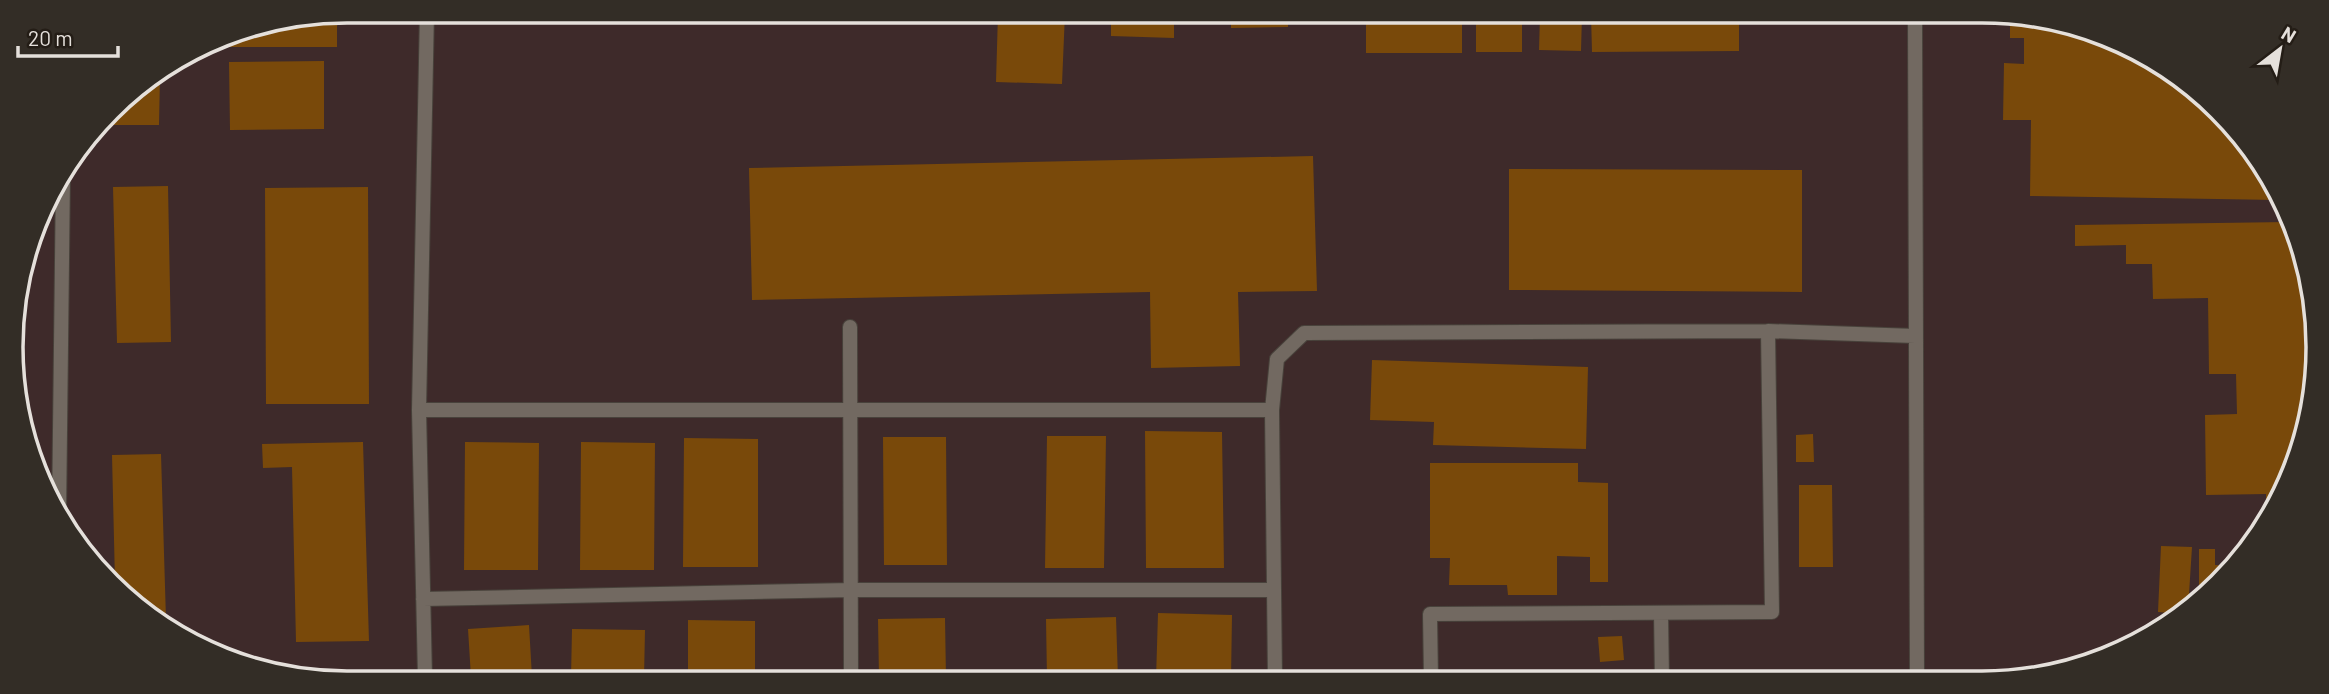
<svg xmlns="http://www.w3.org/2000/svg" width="2329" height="694" font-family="Barlow,sans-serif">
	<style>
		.industrial { fill: #3e2a2a }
		.building { fill: #79490a }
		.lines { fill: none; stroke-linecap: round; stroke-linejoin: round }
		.service-casing { stroke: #48423b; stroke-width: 16 }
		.service { stroke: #726961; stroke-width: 14 }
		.rim { fill: none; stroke: #e5e0db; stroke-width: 3.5 }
	</style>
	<rect width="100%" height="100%" fill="#2e2720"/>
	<!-- industrial -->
	<path class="industrial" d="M347,11L2048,17L2262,160L2312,282V413L2274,515L2204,600L2130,649L2026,681L281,677L160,627L67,534L22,434L13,303L45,198L125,94L219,36Z"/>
	<!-- building -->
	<path class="building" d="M337,13V47H222V35Z
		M998,13H1065L1062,84L996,82Z
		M1111,13L1174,14V38L1111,36Z
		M1231,14H1288V27L1231,28Z
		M1366,14L1462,15V53H1366Z
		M1476,15H1522V52H1476Z
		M1540,15H1582L1581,51L1539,50Z
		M1591,15L1739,16V51L1592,52Z
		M2010,17H2048L2169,67L2262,160L2278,200L2030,196L2031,120H2003L2004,63L2024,64V38H2010Z
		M324,61V129L230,130L229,62Z
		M154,76H160L159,125H102L125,94Z
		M1313,156L1317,291L1238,292L1240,366L1151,368L1150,292L752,300L749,168Z
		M1509,169L1802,170V292L1509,290Z
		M168,186L171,342L117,343L113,187Z
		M368,187L369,404H266L265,188Z
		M2287,222L2312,282V413L2274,515L2266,524V494L2206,495L2205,415L2237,414L2236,374H2209L2208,298L2153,299L2152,264H2126V245L2075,246V225Z
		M1372,360L1588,367L1586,449L1433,445L1434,422L1370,420Z
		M1145,431L1222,432L1224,568H1146Z
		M1813,434L1814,462H1796V435Z
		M1047,436H1106L1104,568H1045Z
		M883,437H946L947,565H884Z
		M684,438L758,439V567H683Z
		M363,442L369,641L296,642L292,467L263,468L262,444Z
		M465,442L539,443L538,570H464Z
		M581,442L655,443L654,570H580Z
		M161,454L166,619H152L115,582L112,455Z
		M1430,463H1578V482L1608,483V582H1590V557L1557,556V595H1508L1507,585H1449L1450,558H1430Z
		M1799,485H1832L1833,567H1799Z
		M2161,546L2192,547L2188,610L2183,614L2158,612Z
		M2199,549H2215V565L2231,566L2204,600L2199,603Z
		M1158,613L1232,615L1231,679H1156Z
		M1116,617L1118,679H1047L1046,619Z
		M945,618L946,678H879L878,619Z
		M688,620L755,621V678H688Z
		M529,625L532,677H471L468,629Z
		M572,629L645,630L644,678H571Z
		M1622,636L1624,660L1600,662L1598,637Z
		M308,674H335V677H308Z"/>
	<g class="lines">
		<defs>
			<path id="service" d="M1915,17L1917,680
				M850,327L851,678
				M419,410H1272L1275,679
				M1272,410L1277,359L1304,333L1768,331L1915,336
				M59,516L63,175
				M423,599L851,590H1274
				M1661,613L1662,680
				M425,677L419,410L427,11
				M1431,679L1430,614L1772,612L1768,331"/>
		</defs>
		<!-- service casing -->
		<use href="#service" class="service-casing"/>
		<!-- service -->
		<use href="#service" class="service"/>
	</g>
	<!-- crop -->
	<path d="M0 0H2329V694H0ZM347 23H1982A324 324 0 0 1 2306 347V347A324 324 0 0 1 1982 671H347A324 324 0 0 1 23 347V347A324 324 0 0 1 347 23Z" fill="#332d26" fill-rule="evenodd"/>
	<path class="rim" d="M347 23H1982A324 324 0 0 1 2306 347V347A324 324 0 0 1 1982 671H347A324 324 0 0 1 23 347V347A324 324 0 0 1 347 23Z"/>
	<!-- north arrow -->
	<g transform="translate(2280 49) rotate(31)" stroke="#241d16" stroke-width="5" paint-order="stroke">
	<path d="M0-5L12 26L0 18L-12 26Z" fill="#e5e0db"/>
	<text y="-10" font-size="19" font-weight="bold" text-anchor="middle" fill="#e5e0db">N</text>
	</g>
	<!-- scale -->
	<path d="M18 46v10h100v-10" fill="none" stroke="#e5e0db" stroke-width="3.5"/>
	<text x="28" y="46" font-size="21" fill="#e5e0db" stroke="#241d16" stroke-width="5" paint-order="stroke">20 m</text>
</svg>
